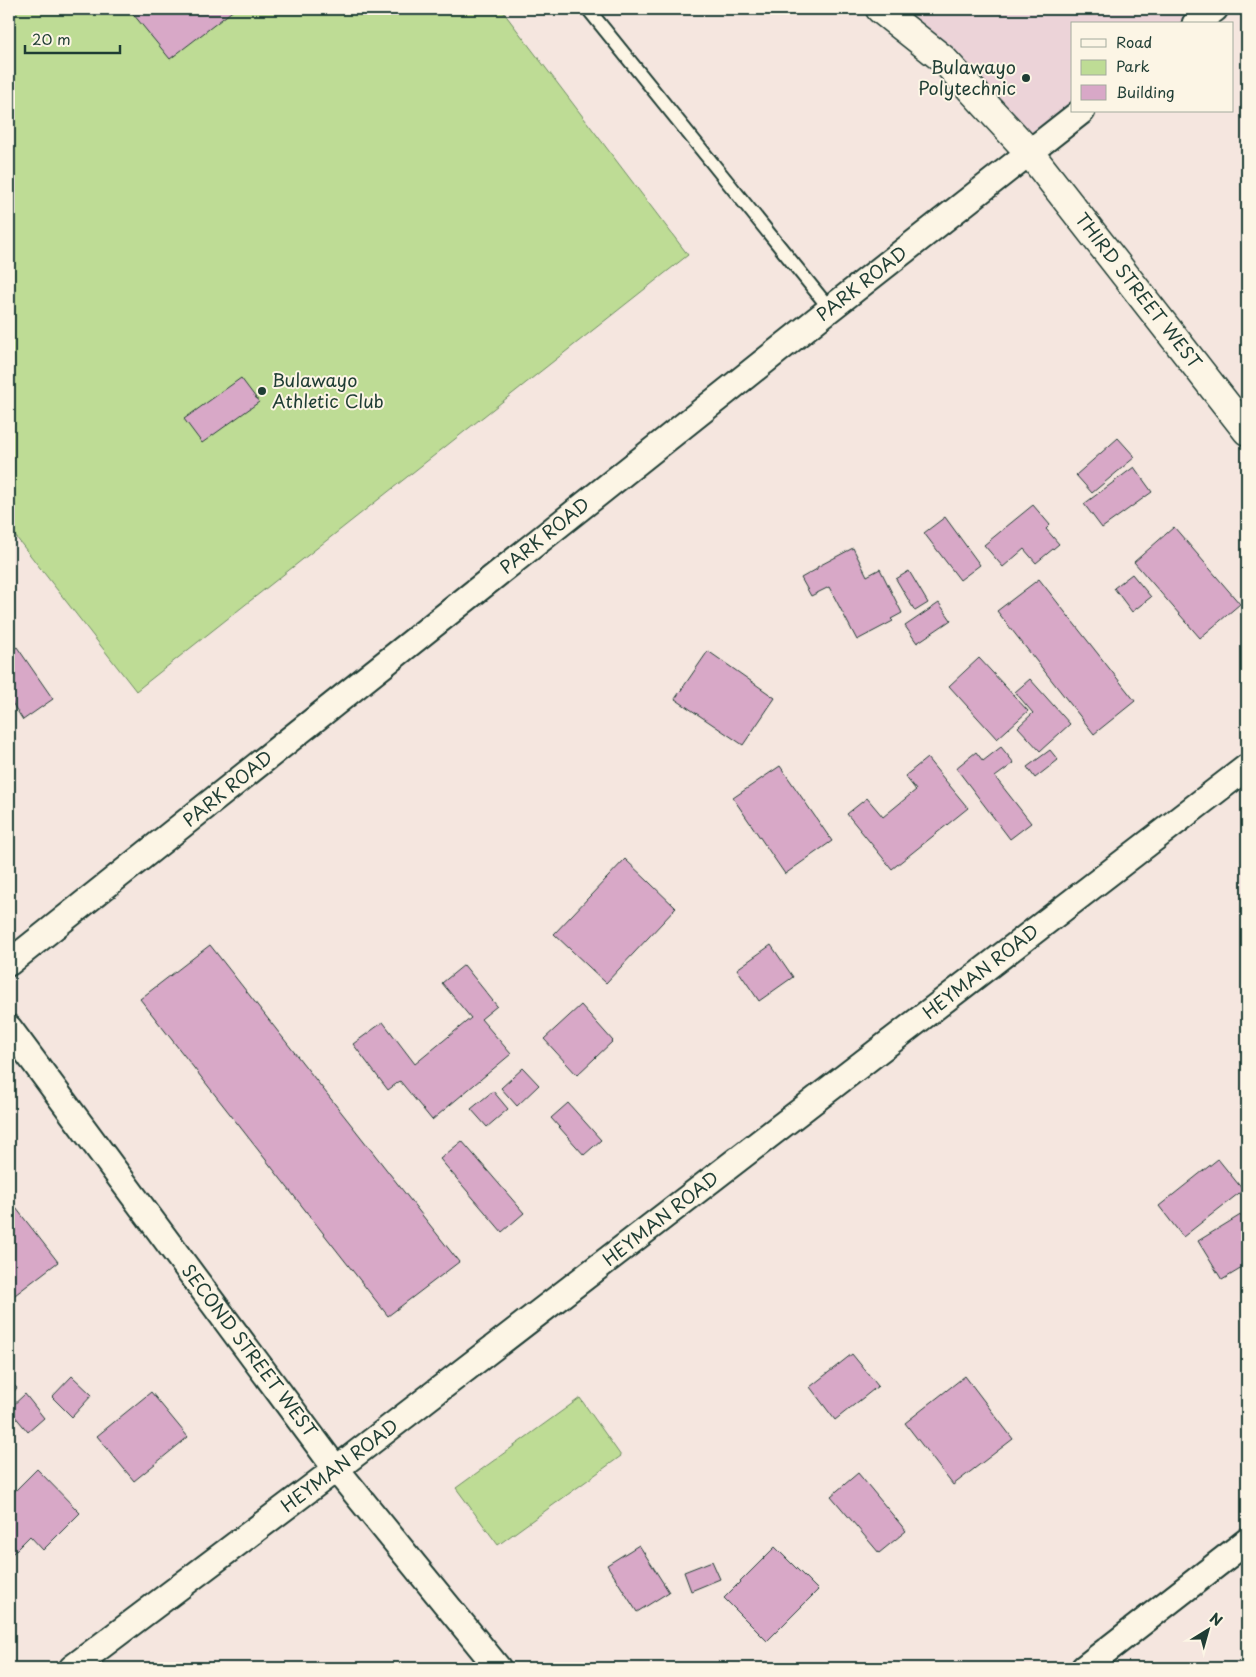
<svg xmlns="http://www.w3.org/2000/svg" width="1256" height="1677" font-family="'Playpen Sans',sans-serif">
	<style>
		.built { fill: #ecd3d8 }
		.green { fill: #bedc95; stroke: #6e8c64 }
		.building { fill: #d8a8c7; stroke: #1f3d34 }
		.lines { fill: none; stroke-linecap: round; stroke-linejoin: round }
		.lane-casing { stroke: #1f3d34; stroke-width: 16 }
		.street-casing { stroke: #1f3d34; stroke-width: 29 }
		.secondary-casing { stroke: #1f3d34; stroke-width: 31 }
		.lane { stroke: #fcf5e5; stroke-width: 12 }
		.street { stroke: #fcf5e5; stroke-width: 25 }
		.secondary { stroke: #fcf5e5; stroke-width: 28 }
		.poi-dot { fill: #1f3d34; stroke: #fcf5e5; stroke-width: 2 }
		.labels { text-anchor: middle; stroke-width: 4; stroke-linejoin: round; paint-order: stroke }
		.poi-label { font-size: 18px; fill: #1f3d34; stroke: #fcf5e5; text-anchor: end }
		.street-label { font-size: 18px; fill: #1f3d34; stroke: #fcf5e5 }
	</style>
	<rect width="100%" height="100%" fill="#f5e6df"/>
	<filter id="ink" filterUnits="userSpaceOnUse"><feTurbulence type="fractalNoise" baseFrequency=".02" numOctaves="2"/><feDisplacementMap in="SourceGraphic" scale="10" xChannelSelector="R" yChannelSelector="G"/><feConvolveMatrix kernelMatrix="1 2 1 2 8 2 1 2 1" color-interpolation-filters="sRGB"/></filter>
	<g filter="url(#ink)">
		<!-- built -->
		<path class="built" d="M898,9H1198L1179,24H1072V107L1034,137L955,50Z"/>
		<!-- green -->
		<path class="green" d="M9,9H501L688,255L136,691L9,528Z
			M580,1398L621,1456L498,1545L456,1488Z"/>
		<!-- building -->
		<path class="building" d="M129,9H235L170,59Z
			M241,378L259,402L202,443L184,419Z
			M1118,438L1135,457L1092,493L1076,475Z
			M1134,467L1152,492L1102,528L1084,504Z
			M1033,505L1050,525L1046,529L1059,544L1036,563L1024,549L1003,567L984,545Z
			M945,517L980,565L960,580L924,533Z
			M1174,527L1240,604L1200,638L1134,562Z
			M853,548L867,576L880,569L902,613L891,619L893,621L857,640L829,587L811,596L801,578L817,569V567Z
			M909,571L928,603L915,611L896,579Z
			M1132,574L1151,597L1132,612L1114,588Z
			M1039,579L1135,701L1094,734L997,611Z
			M939,603L951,620L917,643L905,626Z
			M17,647L53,699L23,720L9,698V652Z
			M708,651L775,698L743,745L675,699Z
			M979,658L1028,711L997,739L949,686Z
			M1030,679L1070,724L1040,751L1018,727L1033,713L1015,692Z
			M1001,747L1014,763L995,777L1031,823L1010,839L956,768L976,752L983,761Z
			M1050,750L1058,760L1035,778L1027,767Z
			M927,758L968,808L892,869L847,814L867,798L883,817L916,790L905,776Z
			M780,766L832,841L785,874L733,798Z
			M625,859L676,908L606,983L554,934Z
			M210,945L459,1262L388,1316L140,999Z
			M771,945L793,977L759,1001L737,969Z
			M464,965L497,1006L481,1019L511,1054L432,1120L400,1081L388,1090L353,1044L383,1022L415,1064L471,1018L442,983Z
			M581,1005L613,1041L577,1075L544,1039Z
			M523,1068L539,1085L517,1106L501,1088Z
			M493,1091L508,1109L487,1127L471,1109Z
			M568,1103L601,1140L584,1155L551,1118Z
			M462,1141L524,1213L502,1232L440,1159Z
			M1218,1159L1243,1190L1183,1237L1159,1206Z
			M9,1199L58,1262L11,1298L9,1295Z
			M1247,1211V1265L1222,1280L1198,1241Z
			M852,1354L878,1386L835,1420L810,1387Z
			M72,1376L92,1395L72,1417L52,1397Z
			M965,1376L1013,1439L953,1485L905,1423Z
			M9,1380L17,1388L9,1397Z
			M151,1392L188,1437L134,1481L97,1436Z
			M25,1394L44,1418L28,1432L9,1409Z
			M37,1469L80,1513L43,1550L30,1536L9,1557V1497Z
			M858,1473L906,1531L879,1553L831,1496Z
			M639,1545L669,1592L637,1612L607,1565Z
			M775,1547L818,1590L767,1641L724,1598Z
			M712,1561L720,1579L691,1591L684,1572Z"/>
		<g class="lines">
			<defs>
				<path id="lane" d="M588,9L830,309"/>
				<path id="street" d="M1195,24L1215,9
					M9,963L830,309L1082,111
					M9,1028L336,1469L498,1668
					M72,1668L336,1469L1247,767
					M1084,1668L1247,1541"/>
				<path id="secondary" d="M880,9L943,59L1029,152L1247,431"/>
			</defs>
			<!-- lane casing -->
			<use href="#lane" class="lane-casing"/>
			<!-- street casing -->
			<use href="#street" class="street-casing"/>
			<!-- secondary casing -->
			<use href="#secondary" class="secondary-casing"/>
			<!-- lane -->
			<use href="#lane" class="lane"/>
			<!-- street -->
			<use href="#street" class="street"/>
			<!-- secondary -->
			<use href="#secondary" class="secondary"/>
		</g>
	</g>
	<!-- markers -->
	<g class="poi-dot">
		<circle cx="1026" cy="78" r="5"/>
		<circle cx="262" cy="391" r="5"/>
	</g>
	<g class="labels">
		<!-- poi labels -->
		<g class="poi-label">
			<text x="1016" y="74">Bulawayo<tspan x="1016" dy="21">Polytechnic</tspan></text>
			<text x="272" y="387" text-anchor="start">Bulawayo<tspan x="272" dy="21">Athletic Club</tspan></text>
		</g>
		<!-- street labels -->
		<g class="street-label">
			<text transform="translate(862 284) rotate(-38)" y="6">PARK ROAD</text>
			<text transform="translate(1138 291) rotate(52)" y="6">THIRD STREET WEST</text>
			<text transform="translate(545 536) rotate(-39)" y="6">PARK ROAD</text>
			<text transform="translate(228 789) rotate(-39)" y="6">PARK ROAD</text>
			<text transform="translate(981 972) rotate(-38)" y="6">HEYMAN ROAD</text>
			<text transform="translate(661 1219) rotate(-38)" y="6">HEYMAN ROAD</text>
			<text transform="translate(249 1351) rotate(53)" y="6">SECOND STREET WEST</text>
			<text transform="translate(340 1466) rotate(-37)" y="6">HEYMAN ROAD</text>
		</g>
	</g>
	<!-- margin -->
	<rect width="1256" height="1677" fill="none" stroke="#fcf5e5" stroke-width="30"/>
	<rect x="15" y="15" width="1226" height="1647" fill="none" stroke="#1f3d34" stroke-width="2" filter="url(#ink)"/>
	<!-- legend -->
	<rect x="1071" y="22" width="162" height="90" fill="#fcf5e5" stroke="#a4ab9e"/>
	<rect x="1081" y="39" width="25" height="8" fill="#fcf5e5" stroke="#a4ab9e"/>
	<text x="1116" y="48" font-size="15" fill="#1f3d34">Road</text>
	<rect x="1081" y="60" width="25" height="15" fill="#bedc95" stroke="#a4ab9e"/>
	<text x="1116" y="72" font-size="15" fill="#1f3d34">Park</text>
	<rect x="1081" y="85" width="25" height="15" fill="#d8a8c7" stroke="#a4ab9e"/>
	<text x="1116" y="98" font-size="15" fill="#1f3d34">Building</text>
	<!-- north arrow -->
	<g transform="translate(1208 1630) rotate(37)" stroke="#fcf5e5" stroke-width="4" paint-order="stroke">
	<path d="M0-4L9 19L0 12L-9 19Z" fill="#1f3d34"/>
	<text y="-8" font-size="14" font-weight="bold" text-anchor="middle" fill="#1f3d34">N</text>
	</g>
	<!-- scale -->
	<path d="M25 45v8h95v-8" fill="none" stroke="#1f3d34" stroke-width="2.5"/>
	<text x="32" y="45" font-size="15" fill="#1f3d34" stroke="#fcf5e5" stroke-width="4" paint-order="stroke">20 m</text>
</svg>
